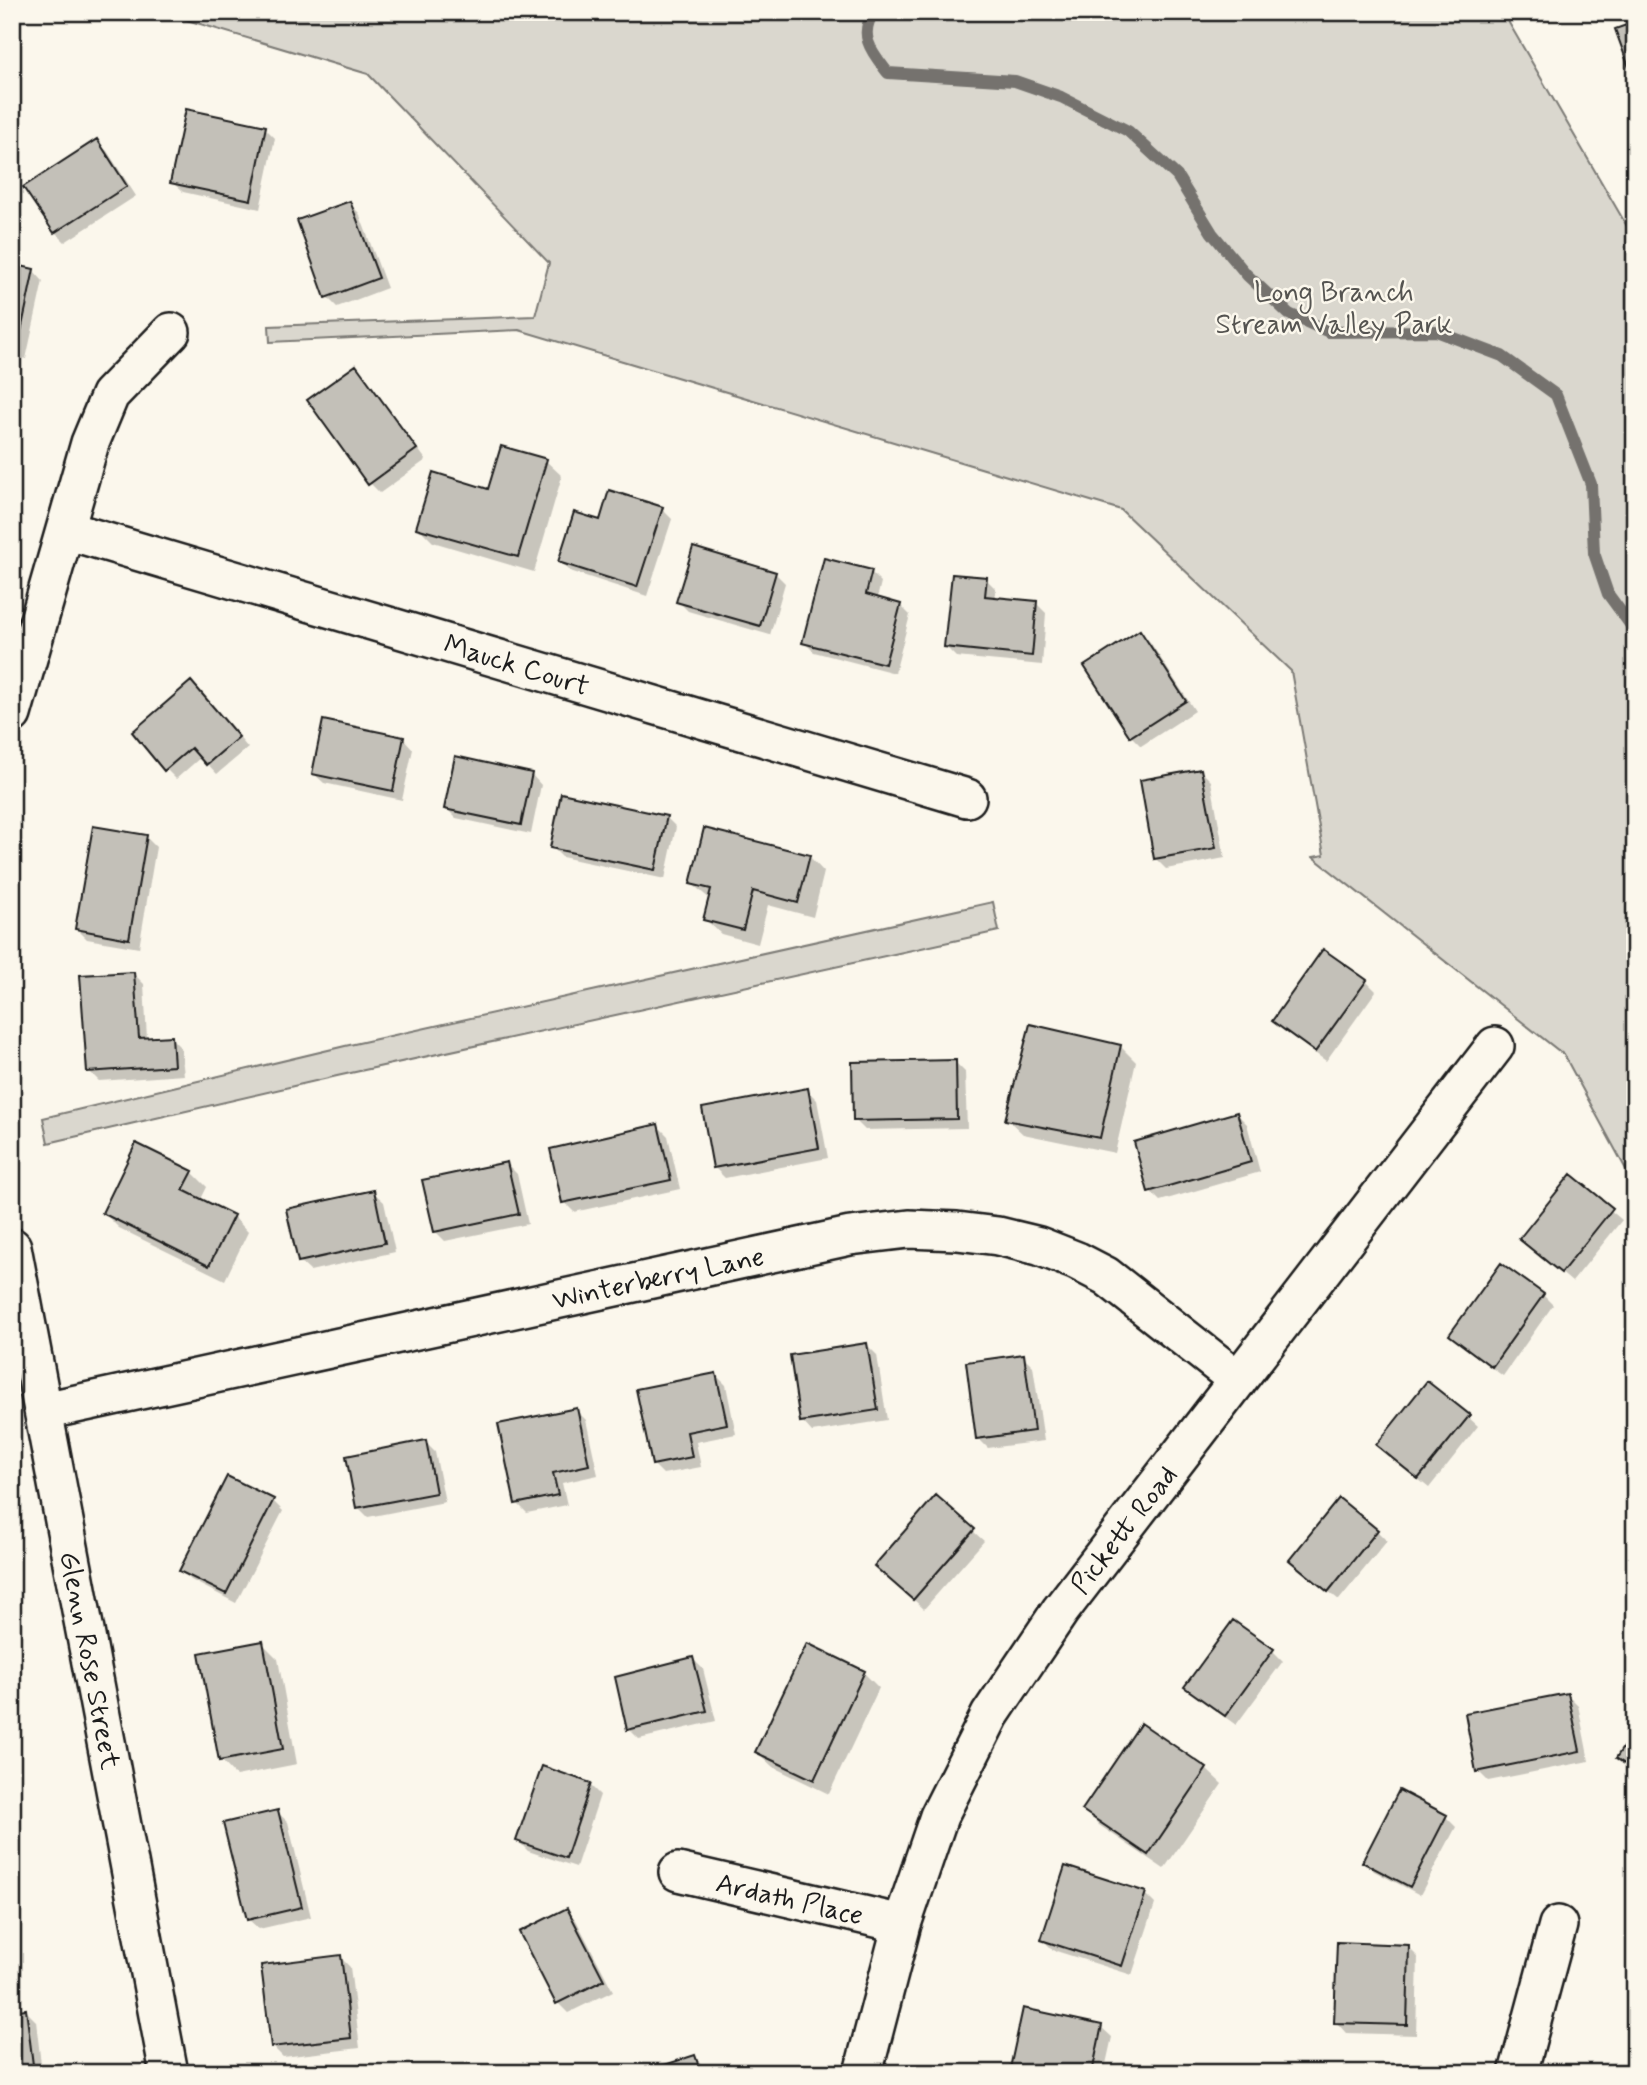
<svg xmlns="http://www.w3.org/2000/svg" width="1647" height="2085" font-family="Mynerve,sans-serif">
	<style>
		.green { fill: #dad7ce; stroke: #7b7a75; stroke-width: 2 }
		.shadow { fill: #0003 }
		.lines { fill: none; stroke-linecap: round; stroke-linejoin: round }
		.stream { stroke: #74726e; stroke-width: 12 }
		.building { fill: #c3c0b8; stroke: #1c1c1c; stroke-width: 2 }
		.minor-casing { stroke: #1c1c1c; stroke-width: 42 }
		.minor { stroke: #fbf7ec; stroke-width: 37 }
		.labels { text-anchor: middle; stroke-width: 5; stroke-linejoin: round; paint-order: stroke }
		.park-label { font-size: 28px; fill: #555451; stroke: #fbf7ec }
		.street-label { font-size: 28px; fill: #1c1c1c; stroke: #fbf7ec }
	</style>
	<rect width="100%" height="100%" fill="#fbf7ec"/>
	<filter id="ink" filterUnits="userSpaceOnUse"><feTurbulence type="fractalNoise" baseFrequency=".0143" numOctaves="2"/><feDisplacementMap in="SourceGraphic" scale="14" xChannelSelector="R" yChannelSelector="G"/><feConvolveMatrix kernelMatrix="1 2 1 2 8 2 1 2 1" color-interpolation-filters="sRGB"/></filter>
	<g filter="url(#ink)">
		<!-- green -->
		<path class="green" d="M160,12H1507L1509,23L1635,240V1186L1564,1055L1313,857L1324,855L1291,671L1121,510L519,330L270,342L269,326L535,316L549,263L368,74Z
			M993,902L999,931L337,1076L48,1143L43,1118L345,1046Z"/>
		<!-- shadow -->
		<path class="shadow" d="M265,128L275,138L260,209L183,192L172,182Z
			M96,141L107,151L136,196L65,242L55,232Z
			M349,203L359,213L387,288L337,307L327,297Z
			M12,266L33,270L43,281L26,359L12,356Z
			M356,367L366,377L426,460L380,493L370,483Z
			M546,461L562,476L534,572L433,542L418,527Z
			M662,509L672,519L647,596L570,571L560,561L601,522Z
			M871,572L881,582L877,599L900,605L910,615L895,673L814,652L804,642Z
			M775,573L785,583L770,635L688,611L678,601Z
			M986,579L996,589L995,599L1036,603L1046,613L1042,665L956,657L946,647Z
			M1140,632L1150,642L1195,711L1141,746L1131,736Z
			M201,693L248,748L217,774L201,757L176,779L166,769Z
			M403,738L413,749L402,800L324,783L313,773Z
			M1201,771L1211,781L1225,858L1166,869L1155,858Z
			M531,774L541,785L531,834L456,818L446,808Z
			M666,817L676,827L665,879L562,857L552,847Z
			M146,837L156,847L139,948L87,939L77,929Z
			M809,856L824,872L813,917L768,905L758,944L721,934L705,919L710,899L691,883Z
			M134,974L144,984L147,1039L171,1038L181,1048L184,1075L99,1081L89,1071Z
			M1366,981L1376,991L1326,1061L1284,1031L1274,1021Z
			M1120,1046L1136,1062L1115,1153L1023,1134L1007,1119Z
			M955,1062L965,1072L967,1128L865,1130L855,1120Z
			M807,1090L817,1100L828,1158L725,1178L715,1168Z
			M1237,1114L1247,1124L1260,1172L1160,1201L1150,1191Z
			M658,1126L668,1136L680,1189L574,1212L564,1202Z
			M507,1164L517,1174L528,1224L445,1241L435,1231Z
			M192,1172L207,1187L200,1201L233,1216L248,1232L225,1280L119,1228L104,1213Z
			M1571,1177L1622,1220L1572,1282L1521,1239Z
			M373,1192L384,1202L395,1252L310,1271L299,1261Z
			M1501,1266L1543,1295L1553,1305L1503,1376L1461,1345L1451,1335Z
			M867,1345L877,1355L887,1420L812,1432L802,1421Z
			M1023,1356L1033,1366L1044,1441L988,1448L978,1438Z
			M716,1375L726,1385L736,1434L696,1442L701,1467L663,1474L653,1464Z
			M576,1410L586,1420L598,1475L562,1483L567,1505L527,1513L517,1503Z
			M1468,1417L1478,1426L1429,1488L1388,1455Z
			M425,1442L435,1452L445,1502L368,1517L358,1507Z
			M936,1498L984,1541L924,1609L887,1576Z
			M273,1501L283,1511L236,1603L191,1580L181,1570Z
			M1377,1531L1387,1541L1339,1600L1302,1570Z
			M262,1643L278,1659L297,1764L236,1776L221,1760Z
			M1273,1651L1283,1661L1236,1725L1196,1696L1186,1686Z
			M693,1659L703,1669L716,1721L639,1739L629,1729Z
			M864,1673L879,1688L829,1794L773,1767L757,1752Z
			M1568,1695L1578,1705L1589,1761L1488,1781L1478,1771Z
			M1142,1725L1206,1769L1222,1784L1164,1869L1099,1825L1084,1809Z
			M590,1785L600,1795L576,1867L528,1851L518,1841Z
			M277,1812L288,1822L311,1917L259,1929L248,1919Z
			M1446,1817L1456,1827L1420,1895L1374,1871L1364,1861Z
			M1145,1894L1155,1904L1132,1975L1053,1950L1043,1940Z
			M566,1910L576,1920L613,1991L568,2013L558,2003L522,1933Z
			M1408,1947L1418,1957L1416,2035L1346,2033L1336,2022Z
			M340,1957L350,1967L360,2048L283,2057L273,2047Z
			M26,2011L36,2021L42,2073H12Z
			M1101,2027L1112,2037L1104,2073H1011Z
			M695,2057L705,2068L706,2073H646Z"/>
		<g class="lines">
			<!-- stream -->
			<path class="stream" d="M874,12C857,36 873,53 888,73L1015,81L1061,97L1128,131L1177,176L1212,233L1247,275L1289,314L1329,332L1436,331L1502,356L1556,395L1591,484L1594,553L1608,594L1635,631"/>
		</g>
		<!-- building -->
		<path class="building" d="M1635,22V84L1615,29Z
			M186,109L266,126L251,200L170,183Z
			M97,139L127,186L54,233L23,187Z
			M350,201L379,278L325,298L297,220Z
			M12,264L34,269L17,350L12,349Z
			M356,365L417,449L368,485L307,400Z
			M501,446L547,459L518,557L416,528L433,472L488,489Z
			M609,490L663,507L637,587L558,562L574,512L600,520Z
			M693,547L776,572L760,626L676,602Z
			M824,558L872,570L866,594L901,604L885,664L802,643Z
			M952,574L987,577L985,596L1037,601L1032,656L944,647Z
			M1140,630L1186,701L1130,737L1084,666Z
			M191,681L239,737L206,765L191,748L164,771L132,732Z
			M323,720L404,737L393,791L312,774Z
			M455,756L532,773L521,825L444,809Z
			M1201,769L1216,848L1154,859L1140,780Z
			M561,793L667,816L655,870L550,848Z
			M93,826L147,835L129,939L75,929Z
			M704,828L810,855L798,903L753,891L743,930L703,920L711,889L690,884Z
			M1323,949L1367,980L1315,1052L1272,1021Z
			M134,972L139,1038L172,1036L174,1066L87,1072L80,975Z
			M1030,1024L1121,1045L1100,1138L1005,1120Z
			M956,1060L957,1119L853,1121L852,1062Z
			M808,1088L819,1148L713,1168L702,1108Z
			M1237,1112L1251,1162L1148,1192L1134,1142Z
			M658,1124L671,1180L562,1203L550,1149Z
			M136,1143L193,1171L183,1190L234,1215L209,1266L102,1213Z
			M507,1162L519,1214L434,1232L422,1180Z
			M1571,1174L1613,1208L1561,1273L1519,1239Z
			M374,1190L385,1243L298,1262L286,1209Z
			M1501,1263L1544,1294L1492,1367L1449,1335Z
			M867,1343L878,1410L800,1422L790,1355Z
			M1024,1354L1034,1431L976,1439L966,1362Z
			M716,1373L727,1424L687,1432L692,1457L652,1465L636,1389Z
			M1427,1381L1470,1415L1418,1479L1376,1445Z
			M577,1408L589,1465L553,1473L558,1495L515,1504L498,1424Z
			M426,1440L436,1493L356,1508L346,1456Z
			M227,1476L274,1499L226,1594L179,1571Z
			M936,1495L975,1529L913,1600L874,1566Z
			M1339,1498L1378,1530L1328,1592L1289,1560Z
			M1233,1620L1274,1649L1225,1716L1184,1687Z
			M263,1641L283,1749L219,1761L199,1653Z
			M807,1643L865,1671L814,1780L755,1752Z
			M693,1657L707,1711L627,1730L615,1677Z
			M1568,1693L1580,1751L1476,1772L1465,1713Z
			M1141,1723L1207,1768L1148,1855L1082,1810Z
			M1635,1729V1771L1616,1758Z
			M542,1766L591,1783L566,1858L516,1841Z
			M1399,1790L1447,1815L1410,1887L1362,1862Z
			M278,1810L302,1907L247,1920L223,1823Z
			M1065,1866L1146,1892L1122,1966L1041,1940Z
			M567,1908L604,1980L556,2004L519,1932Z
			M1337,1942L1409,1945L1407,2025L1334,2023Z
			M341,1955L351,2038L271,2047L261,1965Z
			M1023,2008L1102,2025L1092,2073H1009Z
			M26,2009L34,2073H12V2011Z
			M695,2055L701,2073H640Z"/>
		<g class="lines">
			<defs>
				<path id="minor" d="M66,530L967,798
					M12,714L90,443L110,395L171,332
					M12,1247L169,2073
					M44,1411L850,1236L909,1229L957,1231L998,1236L1039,1246L1077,1261L1106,1276L1238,1380
					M678,1872L902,1924
					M863,2073L902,1924L939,1816L990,1715L1060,1611L1495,1046
					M1518,2073L1558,1925"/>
			</defs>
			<!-- minor casing -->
			<use href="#minor" class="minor-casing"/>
			<!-- minor -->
			<use href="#minor" class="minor"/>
		</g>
	</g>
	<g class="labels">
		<!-- park labels -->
		<g class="park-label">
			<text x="1334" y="301">Long Branch<tspan x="1334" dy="32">Stream Valley Park</tspan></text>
		</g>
		<!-- street labels -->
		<g class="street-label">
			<text transform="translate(517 664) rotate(17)" y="10">Mauck Court</text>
			<text transform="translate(658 1277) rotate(-12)" y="10">Winterberry Lane</text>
			<text transform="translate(1123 1529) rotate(-52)" y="10">Pickett Road</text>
			<text transform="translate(91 1660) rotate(79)" y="10">Glenn Rose Street</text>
			<text transform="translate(790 1898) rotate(13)" y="10">Ardath Place</text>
		</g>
	</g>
	<!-- margin -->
	<rect width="1647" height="2085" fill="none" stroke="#fbf7ec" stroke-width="42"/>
	<rect x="21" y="21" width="1605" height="2043" fill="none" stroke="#1c1c1c" stroke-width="2.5" filter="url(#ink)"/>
</svg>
